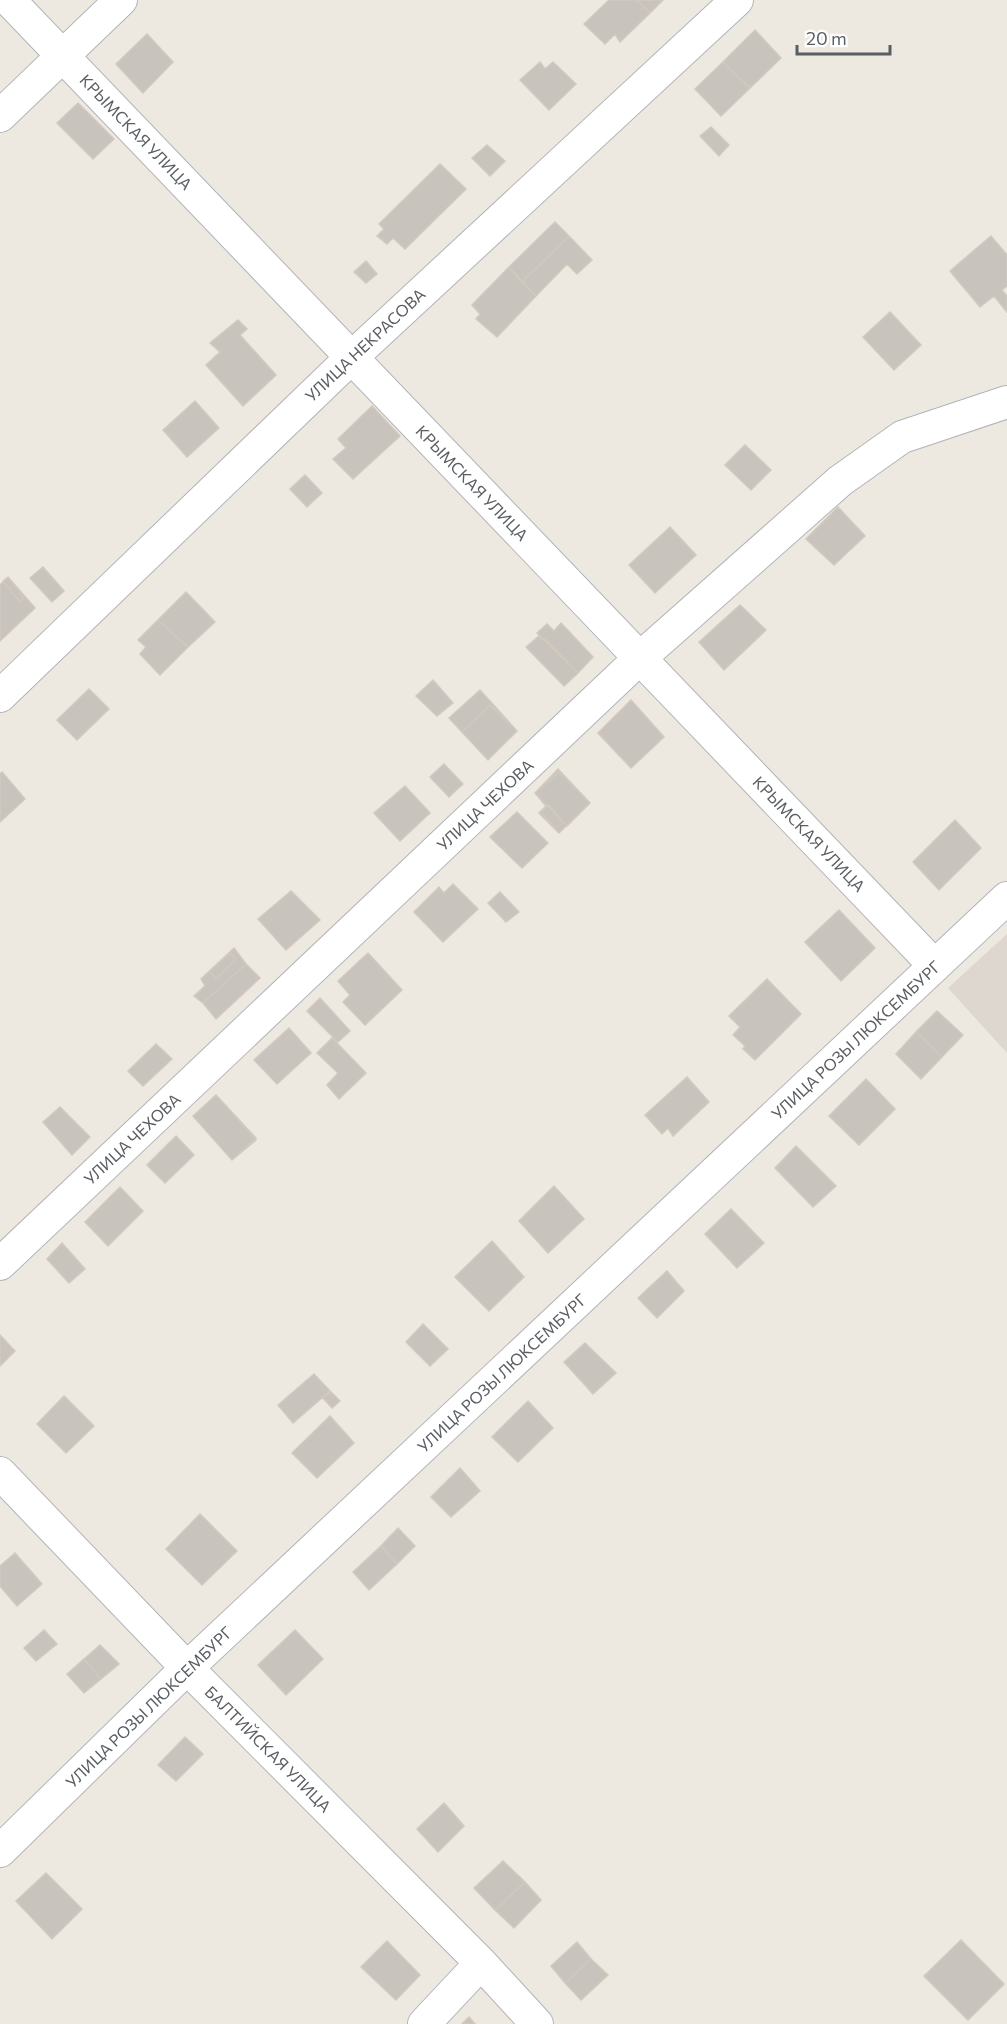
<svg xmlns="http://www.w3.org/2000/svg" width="1007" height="2024" font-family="Commissioner,sans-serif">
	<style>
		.education { fill: #ddd7cf }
		.building { fill: #c8c3bd; stroke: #d2c9be; stroke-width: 1.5 }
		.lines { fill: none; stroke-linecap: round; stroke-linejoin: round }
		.minor-casing { stroke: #b1b5b9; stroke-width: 34 }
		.minor { stroke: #fff; stroke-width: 32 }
		.labels { text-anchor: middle; stroke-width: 6; stroke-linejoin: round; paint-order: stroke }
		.street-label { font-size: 16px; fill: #595e63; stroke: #fff }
	</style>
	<rect width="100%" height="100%" fill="#ede8e0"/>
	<!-- education -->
	<path class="education" d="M1007,934V1053L948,988Z"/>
	<!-- building -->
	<path class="building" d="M609,0H636L650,13L620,42L615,34L605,44L584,24Z
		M636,0H663L650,13Z
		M755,30L781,58L750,88L723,62Z
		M147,34L173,62L143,93L116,64Z
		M540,62L545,69L553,62L576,84L549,110L520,80Z
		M723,62L750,88L721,116L695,89Z
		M78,103L114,139L93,159L57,123Z
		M711,127L729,145L719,156L700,136Z
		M487,145L505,161L490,176L472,158Z
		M440,164L466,189L405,249L393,238L387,244L377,236L384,229L379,224Z
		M555,222L569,236L522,282L509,267Z
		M569,236L592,260L577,274L567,264L536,296L522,282Z
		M991,236L1007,255V286L1002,290L1007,296V312L994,296L980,307L950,271Z
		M366,261L377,274L366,283L354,272Z
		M509,267L536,296L497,337L476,319L480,314L472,305Z
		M890,312L921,345L894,370L863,337Z
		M238,320L247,329L240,335L276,375L243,406L206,365L220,352L210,343Z
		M195,401L219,428L187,457L163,430Z
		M372,406L400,436L353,479L333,459L346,448L338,439Z
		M745,445L771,470L751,490L725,465Z
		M305,475L322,493L307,507L290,489Z
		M838,507L865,536L834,565L806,539Z
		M670,527L696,555L655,593L629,565Z
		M43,567L64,591L52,602L30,578Z
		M8,577L24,598L20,602L3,581Z
		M8,577L35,608L0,641V585Z
		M186,592L215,622L188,647L158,620Z
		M740,605L766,630L724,670L699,642Z
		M158,620L188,647L160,675L140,654L146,647L138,640Z
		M561,623L593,657L578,673L537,633L547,624L554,631Z
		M539,636L544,641L545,639L578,673L564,686L526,647Z
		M433,680L453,703L437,716L416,696Z
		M89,689L109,709L77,740L57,720Z
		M480,690L517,731L488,760L449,718Z
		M631,700L664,737L631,768L598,733Z
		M490,705L517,731L488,760L462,732Z
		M444,764L463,784L449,797L430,777Z
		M558,769L590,803L559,833L539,813L546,806L535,793Z
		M2,772L25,799L0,822V774Z
		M559,772L590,803L567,826L535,793Z
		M405,786L430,813L400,841L374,813Z
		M549,805L563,822L556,829L541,812Z
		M517,812L548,843L522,868L490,837Z
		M955,820L981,848L939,890L913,862Z
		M453,884L478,909L443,942L414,912L439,887L444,893Z
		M291,891L320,920L286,950L258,919Z
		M500,892L519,912L506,922L488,903Z
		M839,910L875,948L841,981L805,942Z
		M234,948L246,964L203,1003L194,996L205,986L201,979Z
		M230,953L236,959L216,979L210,971Z
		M368,953L402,990L365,1025L343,1002L350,995L338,981Z
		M246,964L260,978L216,1019L203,1003Z
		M767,979L801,1014L755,1060L743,1049L745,1046L733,1035L740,1027L729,1016Z
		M320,998L350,1031L338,1042L307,1011Z
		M937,1011L963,1035L942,1057L916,1032Z
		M289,1028L311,1053L277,1084L254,1060Z
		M916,1032L942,1057L921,1079L896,1054Z
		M332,1038L366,1073L339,1099L327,1085L338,1073L317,1053Z
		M156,1044L172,1059L143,1086L128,1071Z
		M687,1077L709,1102L673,1136L668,1128L662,1134L645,1115Z
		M866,1079L895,1109L859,1145L829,1116Z
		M216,1095L256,1138L232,1160L193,1116Z
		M216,1095L256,1140L232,1160L193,1116Z
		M60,1107L90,1137L72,1155L43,1122Z
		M176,1136L194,1155L165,1183L147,1165Z
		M796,1146L836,1186L813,1207L775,1168Z
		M554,1186L584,1219L548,1253L519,1221Z
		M120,1187L143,1211L108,1246L85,1222Z
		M731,1209L764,1243L737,1268L705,1234Z
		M492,1241L524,1277L489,1311L455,1277Z
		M62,1243L85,1269L69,1283L47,1259Z
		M667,1271L684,1291L657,1318L638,1298Z
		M423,1324L448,1349L430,1366L406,1342Z
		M0,1335L15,1351L0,1366Z
		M585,1343L616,1373L593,1394L564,1362Z
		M314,1374L330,1391L293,1423L278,1405Z
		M331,1392L340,1401L332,1408L323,1398Z
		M64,1396L94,1426L66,1453L37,1424Z
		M528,1401L553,1428L518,1462L492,1437Z
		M330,1416L354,1443L317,1478L292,1453Z
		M460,1468L480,1491L451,1517L431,1497Z
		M200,1514L237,1551L202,1585L166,1549Z
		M398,1528L415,1546L397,1564L381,1546Z
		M381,1546L397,1564L369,1590L353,1572Z
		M15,1553L42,1584L17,1606L0,1586V1566Z
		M44,1630L57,1644L36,1661L24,1648Z
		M295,1630L323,1659L286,1695L258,1665Z
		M100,1645L119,1664L101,1679L84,1659Z
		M84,1659L101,1679L84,1693L67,1674Z
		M185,1737L203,1754L176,1781L158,1765Z
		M444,1803L464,1826L438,1852L417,1829Z
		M503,1861L525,1882L495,1910L474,1888Z
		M46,1873L82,1909L52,1939L16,1901Z
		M525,1882L541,1900L514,1928L495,1910Z
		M961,1940L1004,1984L968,2020L924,1976Z
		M387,1941L420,1975L396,2000L361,1967Z
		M577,1942L591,1959L565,1983L551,1966Z
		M591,1959L608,1975L581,2000L565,1983Z
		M469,2017L475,2024H462Z"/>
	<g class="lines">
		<defs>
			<path id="minor" d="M9,0L935,966
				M0,116L121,0
				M0,696L352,357L737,0
				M0,1264L640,658L840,481L902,437L1007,402
				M0,1473L187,1668L481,1963L537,2024
				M0,1851L187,1668L1007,898
				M424,2024L481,1963"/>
		</defs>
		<!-- minor casing -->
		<use href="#minor" class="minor-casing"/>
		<!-- minor -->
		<use href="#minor" class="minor"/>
	</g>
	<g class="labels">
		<!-- street labels -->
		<g class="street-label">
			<text transform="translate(136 132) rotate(46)" y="6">КРЫМСКАЯ УЛИЦА</text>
			<text transform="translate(365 345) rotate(-43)" y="6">УЛИЦА НЕКРАСОВА</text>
			<text transform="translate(472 483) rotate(46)" y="6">КРЫМСКАЯ УЛИЦА</text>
			<text transform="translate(485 805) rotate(-43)" y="6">УЛИЦА ЧЕХОВА</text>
			<text transform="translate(809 834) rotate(46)" y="6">КРЫМСКАЯ УЛИЦА</text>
			<text transform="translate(856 1040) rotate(-43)" y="6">УЛИЦА РОЗЫ ЛЮКСЕМБУРГ</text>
			<text transform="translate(132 1139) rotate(-43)" y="6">УЛИЦА ЧЕХОВА</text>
			<text transform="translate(502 1373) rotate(-43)" y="6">УЛИЦА РОЗЫ ЛЮКСЕМБУРГ</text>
			<text transform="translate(149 1707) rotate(-44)" y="6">УЛИЦА РОЗЫ ЛЮКСЕМБУРГ</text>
			<text transform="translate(268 1749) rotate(45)" y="6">БАЛТИЙСКАЯ УЛИЦА</text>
		</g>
	</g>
	<!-- scale -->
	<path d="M797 45v9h93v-9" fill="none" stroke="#595e63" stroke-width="3"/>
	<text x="806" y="45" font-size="18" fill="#595e63" stroke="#ffffff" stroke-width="4.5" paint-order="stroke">20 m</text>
</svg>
